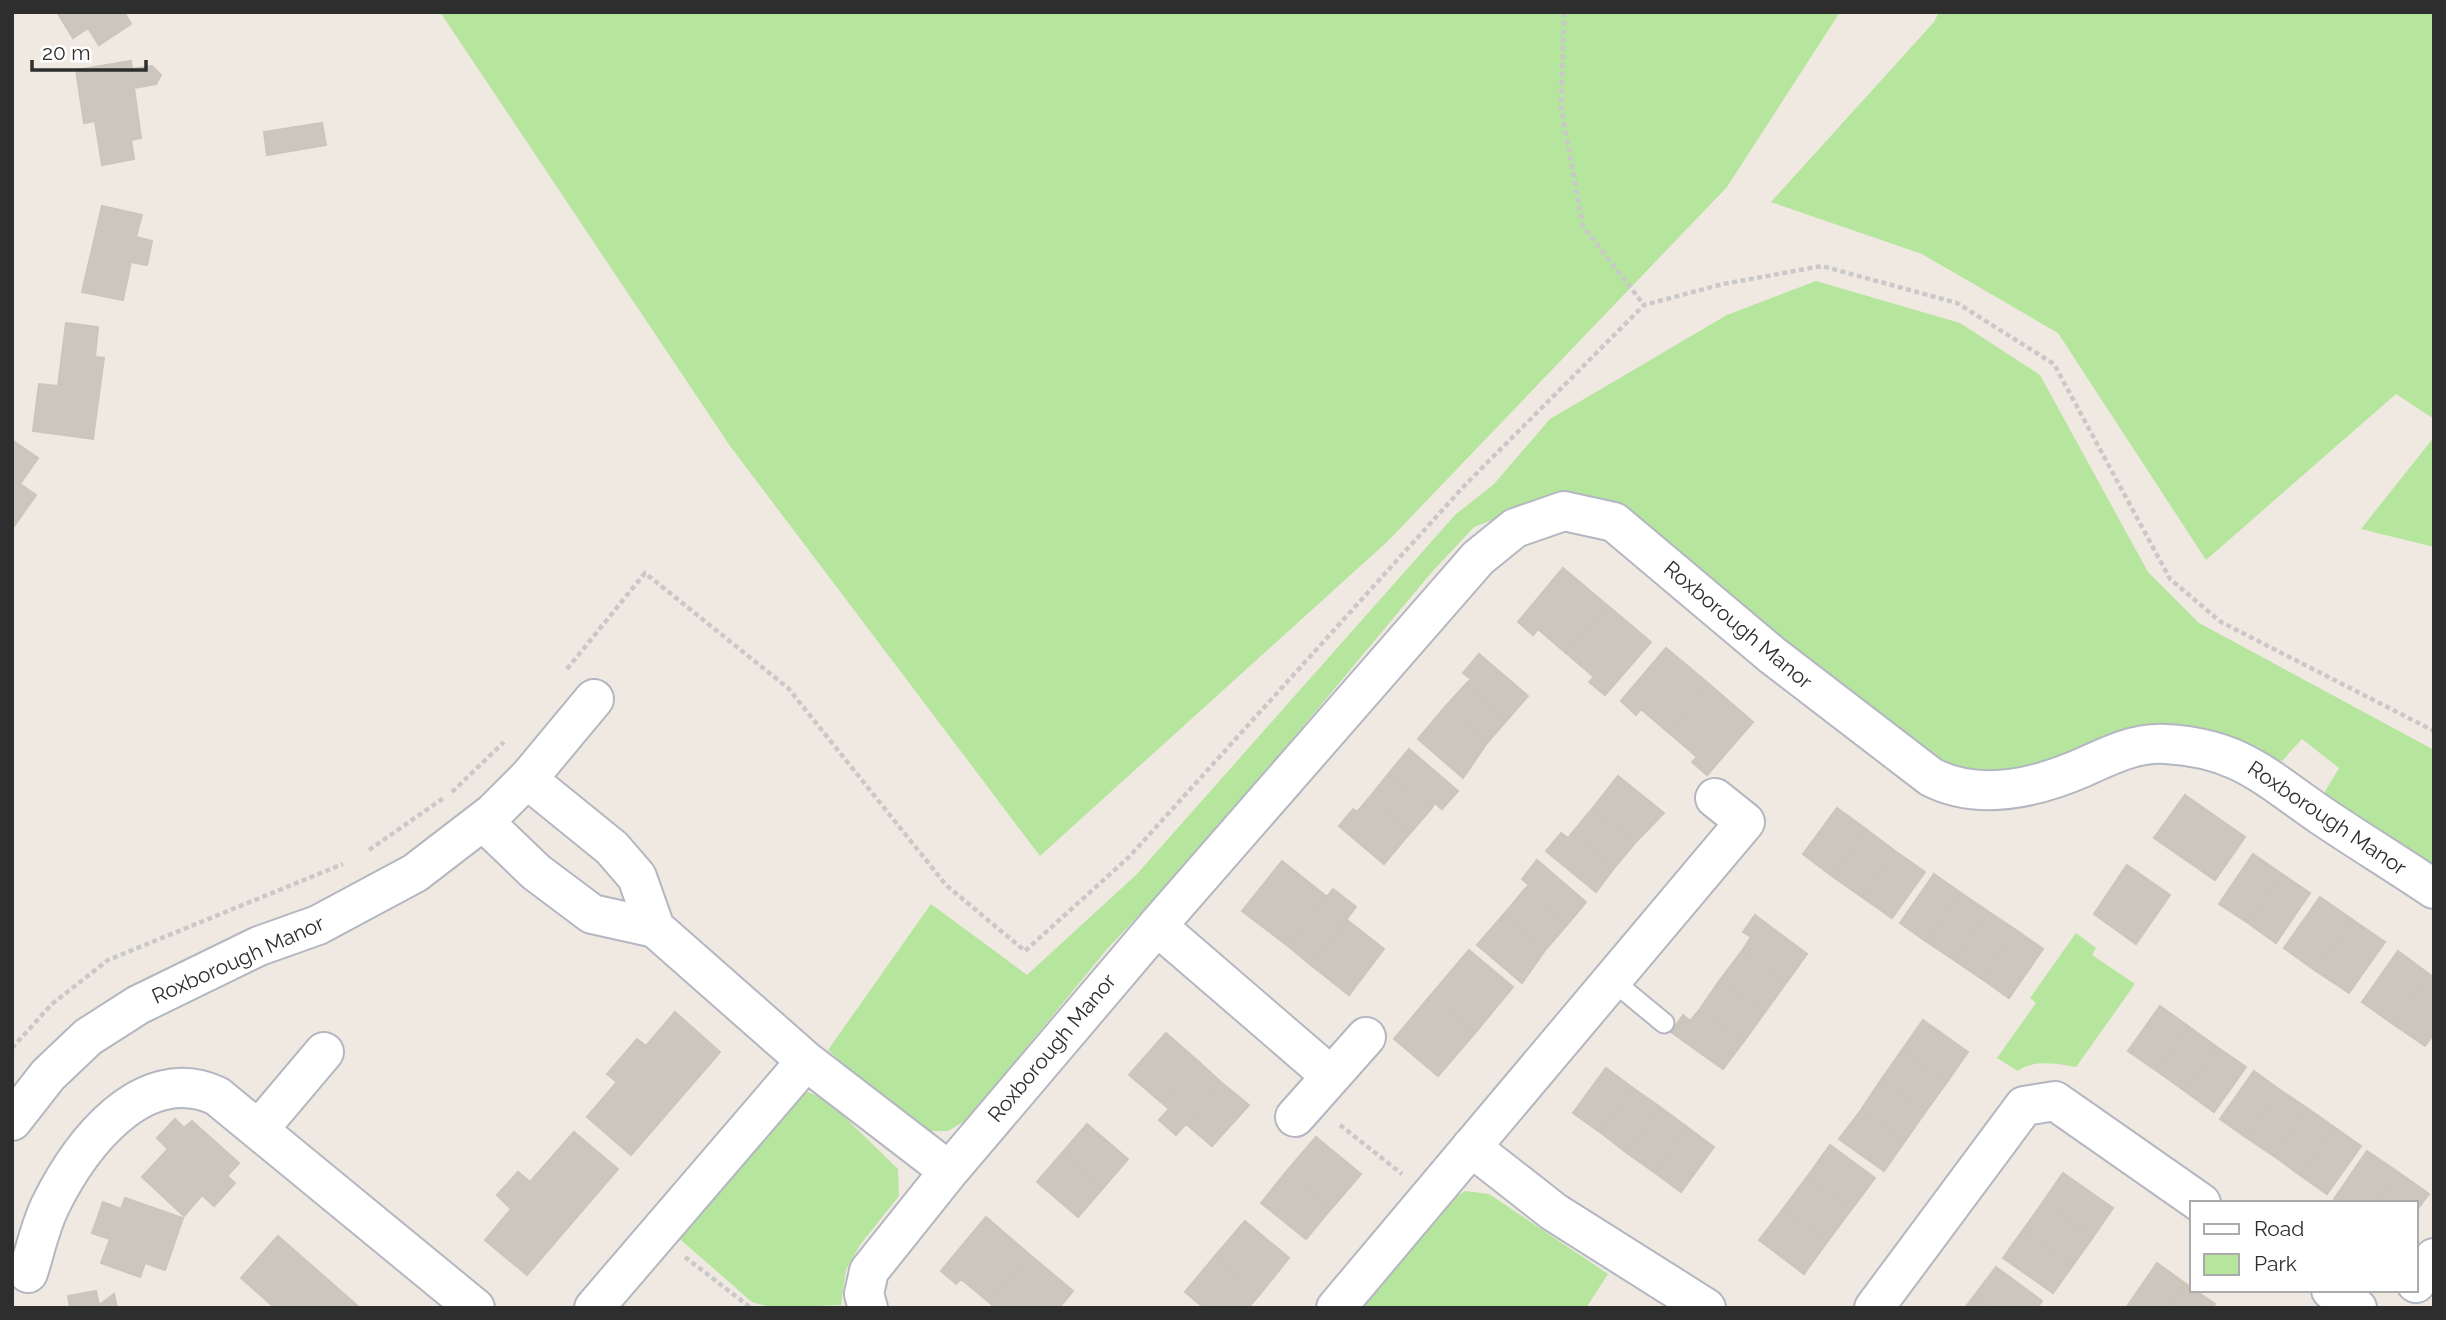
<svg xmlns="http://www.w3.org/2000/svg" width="2446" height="1320" font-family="Raleway,sans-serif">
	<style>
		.green { fill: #b6e59e }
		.building { fill: #cbc7bf; stroke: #cbc5ba; stroke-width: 2 }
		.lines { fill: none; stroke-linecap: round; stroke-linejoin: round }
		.lane-casing { stroke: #b4b7c1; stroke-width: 23 }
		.street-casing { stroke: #b4b7c1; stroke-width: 42 }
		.path { stroke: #c9c9c9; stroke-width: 4.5; stroke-dasharray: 5 3.5; stroke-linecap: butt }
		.lane { stroke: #fff; stroke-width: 19 }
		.street { stroke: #fff; stroke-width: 38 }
		.labels { text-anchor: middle; stroke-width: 5; stroke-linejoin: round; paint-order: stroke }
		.street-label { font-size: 21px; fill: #2e2e2e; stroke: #fff }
	</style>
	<rect width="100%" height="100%" fill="#efe9e1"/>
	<!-- green -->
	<path class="green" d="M440,12H1840L1727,187L1388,541L1040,856L730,446Z
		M1939,12H2434V419L2396,394L2206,560L2058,333L1922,254L1771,202L1934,22Z
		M1816,281L1960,323L2040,375L2148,572L2199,623L2434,750V869L2324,793L2339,768L2302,739L2282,761L2205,728L2160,727L2109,733L2044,767L1989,776L1944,764L1866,710L1624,515L1521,509L1474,527L1431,573L1194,857L1107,949L968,1119L948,1131H917L828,1050L931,904L1027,975L1137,874L1455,515L1494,484L1550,419L1727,315Z
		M2434,437V547L2361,529Z
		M2076,933L2096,948L2092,955L2135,984L2076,1067C2058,1064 2032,1059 2018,1071L1997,1058L2036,1003L2030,998Z
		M808,1092L827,1100L898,1169L899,1196L860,1245L846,1270L841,1305L773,1308L752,1302L674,1234L793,1099Z
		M1465,1191L1489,1194L1608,1274L1586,1308H1362L1448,1202Z"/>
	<!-- building -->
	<path class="building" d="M57,12H124L131,24L99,45L88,28L73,38Z
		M131,61L132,69L152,66L161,75L156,84L134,88L141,138L131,140L134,159L102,165L95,121L84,123L76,70Z
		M322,123L326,145L267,155L264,132Z
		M102,206L142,215L136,237L152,241L147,265L131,262L123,300L82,292Z
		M66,323L98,327L95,357L104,358L93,439L33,431L39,384L58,386Z
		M12,440L38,458L20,484L36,495L12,529Z
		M1563,568L1607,605L1566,653L1538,629L1533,635L1518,622Z
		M1607,605L1651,642L1605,695L1589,682L1594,677L1566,653Z
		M1666,648L1709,684L1669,733L1641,709L1636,715L1621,701Z
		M1479,654L1528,696L1507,720L1466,684L1471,679L1463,673Z
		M1466,684L1507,720L1487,743L1445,707Z
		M1709,684L1753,722L1707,775L1692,762L1697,757L1669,733Z
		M1445,707L1487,743L1463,778L1418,739Z
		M1409,749L1458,791L1442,809L1435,803L1431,809L1389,773Z
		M1389,773L1431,809L1411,832L1369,798Z
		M1618,776L1664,813L1635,843L1592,809Z
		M2185,795L2245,837L2215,880L2154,838Z
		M1369,798L1411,832L1384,864L1339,826L1353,809L1357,812Z
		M1837,808L1866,829L1832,876L1803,854Z
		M1592,809L1635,843L1615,867L1572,833Z
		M1866,829L1895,851L1862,897L1832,876Z
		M1561,833L1568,838L1572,833L1615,867L1596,892L1546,851Z
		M1895,851L1925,872L1892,918L1862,897Z
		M2253,854L2282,874L2248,923L2219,904Z
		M1537,860L1586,902L1566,926L1524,890L1529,885L1522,879Z
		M1282,861L1327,897L1288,946L1242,911Z
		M2127,865L2170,895L2136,944L2094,914Z
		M1934,874L1961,893L1927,942L1900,923Z
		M2282,874L2310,893L2276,943L2248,923Z
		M1333,889L1356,907L1311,965L1288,946Z
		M1524,890L1566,926L1546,949L1504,914Z
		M1961,893L1989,912L1954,960L1927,942Z
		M2320,897L2353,920L2316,971L2284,948Z
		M1989,912L2016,930L1982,979L1954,960Z
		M1504,914L1546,949L1522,983L1477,945Z
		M1755,915L1807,954L1786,983L1742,951L1751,937L1743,932Z
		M1347,920L1384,949L1349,995L1311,965Z
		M2353,920L2385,942L2349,993L2316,971Z
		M2016,930L2043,949L2009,998L1982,979Z
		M1469,950L1513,987L1475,1033L1430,996Z
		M1742,951L1786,983L1765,1012L1720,980Z
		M2398,951L2429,974L2393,1024L2362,1002Z
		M2429,974L2434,977V1034L2425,1046L2393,1024Z
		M1720,980L1765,1012L1744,1041L1700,1009Z
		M1430,996L1475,1033L1438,1076L1394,1039Z
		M2160,1006L2188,1026L2157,1071L2128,1051Z
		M1700,1009L1744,1041L1723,1069L1671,1032L1683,1015L1690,1021Z
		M675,1012L720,1052L631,1155L587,1117L617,1082L607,1074L637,1039L646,1046Z
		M1923,1020L1968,1052L1947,1082L1902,1050Z
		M2188,1026L2217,1047L2185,1091L2157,1071Z
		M1166,1033L1198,1061L1161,1102L1129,1075Z
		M2217,1047L2246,1067L2214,1112L2185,1091Z
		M1902,1050L1947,1082L1926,1111L1881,1080Z
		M1198,1061L1222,1083L1176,1135L1159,1120L1169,1109L1161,1102Z
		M1606,1068L1633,1088L1600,1132L1573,1113Z
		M2254,1071L2280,1090L2247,1138L2220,1119Z
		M1881,1080L1926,1111L1905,1141L1861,1110Z
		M1222,1083L1249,1105L1212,1146L1186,1124Z
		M1633,1088L1660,1107L1627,1153L1600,1132Z
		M2280,1090L2307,1108L2274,1156L2247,1138Z
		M1660,1107L1687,1127L1654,1172L1627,1153Z
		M2307,1108L2334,1127L2300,1175L2274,1156Z
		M1861,1110L1905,1141L1884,1171L1839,1139Z
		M175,1119L184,1128L192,1121L239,1163L227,1176L235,1183L214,1206L202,1195L184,1216L142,1177L168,1149L157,1138Z
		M1087,1124L1128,1159L1103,1188L1062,1153Z
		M1687,1127L1714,1147L1681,1192L1654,1172Z
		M2334,1127L2361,1146L2327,1194L2300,1175Z
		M574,1132L618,1169L527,1275L485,1240L511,1209L497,1195L518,1172L530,1182Z
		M1316,1137L1361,1174L1331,1209L1286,1172Z
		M1830,1145L1875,1178L1851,1210L1807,1177Z
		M2367,1151L2398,1172L2377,1203H2340L2334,1199Z
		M1062,1153L1103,1188L1078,1217L1037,1182Z
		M1286,1172L1331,1209L1306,1239L1261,1203Z
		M2398,1172L2429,1194L2416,1211V1203H2377Z
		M2063,1173L2113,1208L2093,1237L2043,1202Z
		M1807,1177L1851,1210L1827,1242L1783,1209Z
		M125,1198L183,1218L165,1270L145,1263L140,1277L101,1263L110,1239L92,1233L103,1202L121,1209Z
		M2043,1202L2093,1237L2073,1265L2023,1230Z
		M1783,1209L1827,1242L1804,1274L1759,1240Z
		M986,1217L1029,1254L989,1302L961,1279L956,1284L941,1271Z
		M1245,1221L1289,1258L1260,1294L1215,1256Z
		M2023,1230L2073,1265L2053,1293L2003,1258Z
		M278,1236L360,1308H275L241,1278Z
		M1029,1254L1073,1291L1059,1308H995L989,1302Z
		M1215,1256L1260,1294L1248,1308H1204L1185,1292Z
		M2157,1263L2186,1284L2169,1308H2126Z
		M1996,1267L2042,1301L2037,1308H1989L1974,1296Z
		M2186,1284L2215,1304L2212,1308H2169Z
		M96,1291L99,1305L114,1294L117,1308H70L68,1296Z
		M1974,1296L1989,1308H1965Z"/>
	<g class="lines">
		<defs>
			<path id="lane" d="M1612,980L1664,1023"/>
			<path id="street" d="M527,779L612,848L637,877L655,928
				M483,821L536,872L592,914L655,928L806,1061L949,1171L1157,926L1478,558L1515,528L1564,511L1614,522L1772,655L1931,777C1980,802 2036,788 2084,767C2110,755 2137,742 2166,744C2239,748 2265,777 2322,816C2359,841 2397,864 2434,889
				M1157,926L1331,1076
				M1295,1117L1366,1037
				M12,1121L48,1075L88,1037L138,1005L259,946L318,925L415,873L493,813L530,776L594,699
				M259,1129L324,1052
				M1471,1147L1554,1212L1706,1308
				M28,1273C35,1251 40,1227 50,1206C79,1147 142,1061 217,1096L475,1308
				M2416,1283L2434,1258
				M2331,1290L2357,1308
				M594,1308L806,1061
				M868,1308L864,1294L869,1271L949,1171
				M1336,1308L1745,822L1715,798
				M1874,1308L2024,1106L2055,1101L2201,1203"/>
		</defs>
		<!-- lane casing -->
		<use href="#lane" class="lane-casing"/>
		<!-- street casing -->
		<use href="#street" class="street-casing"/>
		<!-- path -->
		<path class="path" d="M1564,12L1561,107L1583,226L1644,305
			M567,669L645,573L788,688L946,885L1025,951L1129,857L1465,485L1644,305L1723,284L1822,266L1957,303L2054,364L2170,579L2221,622L2434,731
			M452,792L504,742
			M369,850L445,797
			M12,1048L52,1004L108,960L343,864
			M1340,1125L1402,1174
			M685,1257L751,1308"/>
		<!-- lane -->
		<use href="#lane" class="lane"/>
		<!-- street -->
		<use href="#street" class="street"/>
	</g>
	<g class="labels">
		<!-- street labels -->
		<g class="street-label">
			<text transform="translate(1738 625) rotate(40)" y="7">Roxborough Manor</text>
			<text transform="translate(2327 818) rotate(34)" y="7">Roxborough Manor</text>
			<text transform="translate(238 960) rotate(-24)" y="7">Roxborough Manor</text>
			<text transform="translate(1052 1048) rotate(-50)" y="7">Roxborough Manor</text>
		</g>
	</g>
	<!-- border -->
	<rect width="2446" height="1320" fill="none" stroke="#2e2e2e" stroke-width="28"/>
	<!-- legend -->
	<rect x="2190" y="1201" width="228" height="91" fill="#ffffff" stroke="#ababab" stroke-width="2"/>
	<rect x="2204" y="1224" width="35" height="10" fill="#ffffff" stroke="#ababab" stroke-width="2"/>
	<text x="2254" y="1236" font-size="21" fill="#2e2e2e">Road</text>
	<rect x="2204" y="1254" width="35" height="21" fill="#b6e59e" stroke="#ababab" stroke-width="2"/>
	<text x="2254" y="1271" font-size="21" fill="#2e2e2e">Park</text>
	<!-- scale -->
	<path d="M32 60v10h114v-10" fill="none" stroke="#2e2e2e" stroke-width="3.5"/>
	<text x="42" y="60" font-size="21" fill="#2e2e2e" stroke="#ffffff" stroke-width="5" paint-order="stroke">20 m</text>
</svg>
